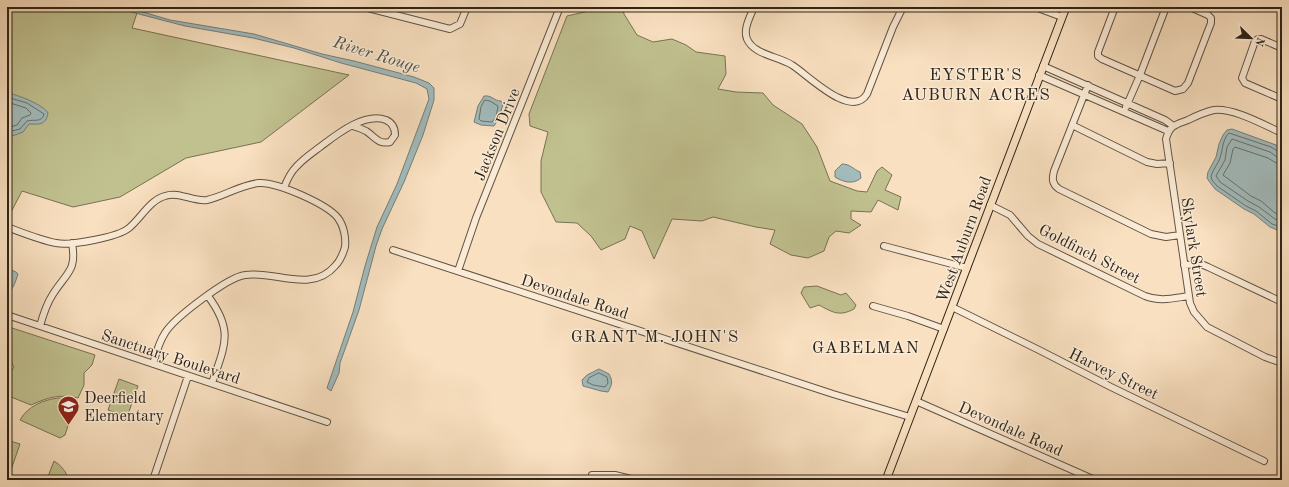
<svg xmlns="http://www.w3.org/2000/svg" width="1289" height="487" font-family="'Old Standard TT',serif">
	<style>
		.green { fill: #c1c190; stroke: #777254 }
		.water { fill: #a2bbbc; stroke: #737f7b }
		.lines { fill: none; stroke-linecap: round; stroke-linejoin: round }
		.shore { stroke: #68706a; stroke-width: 1 }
		.minor-casing { stroke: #605343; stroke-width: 8 }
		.major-casing { stroke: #2d2419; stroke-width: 9 }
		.minor { stroke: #fbebd6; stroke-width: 6 }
		.major { stroke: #f9e0c0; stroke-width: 7 }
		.labels { text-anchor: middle; stroke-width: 3; stroke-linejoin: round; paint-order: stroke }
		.street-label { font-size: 16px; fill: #2d2419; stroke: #fbebd6 }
		.poi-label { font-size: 16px; fill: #2d2419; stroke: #fbebd6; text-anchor: start }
		.water-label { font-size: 17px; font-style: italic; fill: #50514a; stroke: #fbebd6 }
		.neighbourhood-label { font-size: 17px; letter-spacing: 1px; fill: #2d2419; stroke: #fbebd6 }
	</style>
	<rect width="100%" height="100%" fill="#f9e0c0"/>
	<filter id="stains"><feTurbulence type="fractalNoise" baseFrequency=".005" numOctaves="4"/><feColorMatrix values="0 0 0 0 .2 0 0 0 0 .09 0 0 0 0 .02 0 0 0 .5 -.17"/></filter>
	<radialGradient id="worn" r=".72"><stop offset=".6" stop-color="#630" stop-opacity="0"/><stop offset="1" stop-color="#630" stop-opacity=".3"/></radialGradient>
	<!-- green -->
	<path class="green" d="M7,7H139L132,28L349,75L261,142L186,158L120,197L73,207L22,191L8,218L7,217Z
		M591,7H622L624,14L637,35L653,42L672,39L686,45L696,52L725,56L726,74L718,89L736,92L763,93L773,105L802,124L817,147L830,181L857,191L867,192L877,171L882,167L892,175L885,190L901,197L898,210L878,200L871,212L851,211V219L861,225L849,233L836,231L829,237L824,251L808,258L791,255L770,244L775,230L756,227L713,217L702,221L672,219L654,259L642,231L630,226L625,239L601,250L591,236L577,223L556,222L541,192V161L548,132L530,126L529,114L567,16L589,11Z
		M817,286L841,295L846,293L856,305L854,309C839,317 832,312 819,305L810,308L801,293L804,287Z
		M9,327L95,355L92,365L84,373V385L78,398C59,394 49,397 31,405L11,397H7V376H8L14,367L10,360L7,359V332Z
		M119,379L138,386L127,417L108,410Z
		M58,398H68L76,401L65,435L60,438L20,420C28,406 43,400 58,398Z
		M7,440L20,444L11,470L7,472Z
		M54,461C62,466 66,472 69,480H48L47,479Z"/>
	<!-- water -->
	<path class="water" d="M112,7H126L170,20L254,34L322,54L354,61L414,77L429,83L434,88V100L423,135L404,182L382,229L376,246L359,310L340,363L339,373L331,391L327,388L353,312L365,266L377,227L397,184L429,99L427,89L416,83L341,63L294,48L253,38L185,26Z
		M7,93C16,94 44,105 48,113C46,126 38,124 29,124L23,132L12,136L7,142Z
		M484,96C492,95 494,101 501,101L503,104L499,118L494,126L481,125L474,122L478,106Z
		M1232,129L1276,145L1282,151V232L1270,227L1254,214L1244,209L1215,189L1209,181L1207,178L1208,172L1216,157L1219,144L1223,135L1227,130Z
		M842,164C850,164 853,169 860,172L861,178C853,185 843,182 835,177V171Z
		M7,268L16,272L18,274C16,280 13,291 7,293Z
		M599,369L609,374C613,381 612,385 608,392L601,391L583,386L582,380L587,375Z"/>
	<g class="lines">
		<!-- shore -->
		<path class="shore" d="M7,97L27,103L44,114C42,123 34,119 27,121L20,129L12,131L7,136
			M485,100L490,101L498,106L496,117L492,122L481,121L479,119L481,107Z
			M7,102L26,108L31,113L30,115L22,118L17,125L7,128
			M1282,153L1279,152L1271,147L1229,133C1222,140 1223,150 1220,158C1218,164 1213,169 1211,176L1212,180L1217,186L1246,206L1256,211L1272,224L1282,227
			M1282,158L1277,157L1270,152L1232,139L1227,147L1225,160L1216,176L1220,182L1248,201L1259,207L1275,219L1282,222
			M1282,164L1276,163L1268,158L1235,147L1233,149L1230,163L1223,175L1251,196L1261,201L1275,213L1282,216
			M599,373L607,377L608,383L605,387L593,385L587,382L589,378Z"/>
		<defs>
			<path id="minor" d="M364,7L450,29L460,24L467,7
				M754,7C750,17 743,29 747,39C754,55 778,56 792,65C807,74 851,120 867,94L893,27L903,7
				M893,7L901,10
				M1035,7L1062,17
				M1115,7L1098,52V56L1102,59L1175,91L1183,89L1188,83L1211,23V18L1208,15L1190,7
				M1282,48L1261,39H1258L1255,41L1242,78L1245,83L1282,99
				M1043,66L1165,120L1172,125
				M1039,75L1168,131
				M1088,85L1054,171C1052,179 1052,184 1059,189L1151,234L1166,237L1180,235
				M1126,107L1140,75L1166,7
				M1072,125L1147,162L1157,164L1170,163
				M1282,133C1264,125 1234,108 1214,110C1205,112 1196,116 1188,120C1175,125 1170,125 1166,139L1189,296L1190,303L1194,312L1207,327L1265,357L1282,363
				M284,188C287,180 290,173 296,167C303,159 312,153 320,147C336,135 364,112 386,120C393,123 395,128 395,135L390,142C378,145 374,136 366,131C362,129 357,127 353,126
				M990,205L1010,215L1028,236L1038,244L1145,296C1160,302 1174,298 1189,296
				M7,227C23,233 40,240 56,243C71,246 118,237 129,228C141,218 150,200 165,196C179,191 193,202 207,200C225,196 240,185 259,183C277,182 327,204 338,218C344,226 346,238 345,247C343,254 340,261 335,266C311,294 274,270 245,275C228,277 174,318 165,333C159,342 156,353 153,364
				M884,246L967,268
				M393,250L833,394L910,417
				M1184,265L1201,264L1208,267L1282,302
				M458,271L476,218L560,7
				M208,296C234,331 225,345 212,383
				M873,306L908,316L944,329
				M952,307L1041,351L1111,387L1264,461
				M7,315L327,422
				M40,326C43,315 47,303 53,294C67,272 77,271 72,243
				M916,401L1095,480
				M592,475H615L635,480
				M153,480L188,376"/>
			<path id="major" d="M886,480L1066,7"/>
		</defs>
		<!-- minor casing -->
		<use href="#minor" class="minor-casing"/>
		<!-- major casing -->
		<use href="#major" class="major-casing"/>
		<!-- minor -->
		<use href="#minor" class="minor"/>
		<!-- major -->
		<use href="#major" class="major"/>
	</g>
	<!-- icons -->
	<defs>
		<symbol id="school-pin" viewBox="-11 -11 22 30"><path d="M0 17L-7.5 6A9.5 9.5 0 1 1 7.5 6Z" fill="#8f2418" stroke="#fbebd6"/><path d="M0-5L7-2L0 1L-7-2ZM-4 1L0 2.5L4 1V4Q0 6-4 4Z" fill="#fff"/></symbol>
	</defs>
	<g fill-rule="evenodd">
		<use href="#school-pin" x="56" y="394" width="25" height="34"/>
	</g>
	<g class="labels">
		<!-- street labels -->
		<g class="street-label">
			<text transform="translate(496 134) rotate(-68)" y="6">Jackson Drive</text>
			<text transform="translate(963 239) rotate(-70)" y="6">West Auburn Road</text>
			<text transform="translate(1195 247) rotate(81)" y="6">Skylark Street</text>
			<text transform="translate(1090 253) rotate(27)" y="6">Goldfinch Street</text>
			<text transform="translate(575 296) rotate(18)" y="6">Devondale Road</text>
			<text transform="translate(171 356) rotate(18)" y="6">Sanctuary Boulevard</text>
			<text transform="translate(1114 373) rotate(26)" y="6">Harvey Street</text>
			<text transform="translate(1011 428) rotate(24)" y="6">Devondale Road</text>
		</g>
		<!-- poi labels -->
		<g class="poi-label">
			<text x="84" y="403">Deerfield<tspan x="84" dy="18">Elementary</tspan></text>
		</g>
		<!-- water labels -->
		<g class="water-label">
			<text transform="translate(377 54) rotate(17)" y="6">River Rouge</text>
		</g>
		<!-- neighbourhood labels -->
		<g class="neighbourhood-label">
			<text x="976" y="80">EYSTER'S<tspan x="976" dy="20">AUBURN ACRES</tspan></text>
			<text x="655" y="342">GRANT M. JOHN'S</text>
			<text x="866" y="353">GABELMAN</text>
		</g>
	</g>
	<!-- margin -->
	<rect width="1289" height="487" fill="none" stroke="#f9e0c0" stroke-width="24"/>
	<rect x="8" y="8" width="1273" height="471" fill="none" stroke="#2d2419" stroke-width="2"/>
	<rect x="12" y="12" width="1265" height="463" fill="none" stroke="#2d2419"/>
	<!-- north arrow -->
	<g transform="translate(1251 38) rotate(113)" stroke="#fbebd6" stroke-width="3" paint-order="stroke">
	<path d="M0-3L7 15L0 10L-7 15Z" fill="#2d2419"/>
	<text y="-6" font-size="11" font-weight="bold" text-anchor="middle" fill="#2d2419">N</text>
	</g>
	<rect width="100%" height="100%" filter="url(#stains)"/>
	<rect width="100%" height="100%" fill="url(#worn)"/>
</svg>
